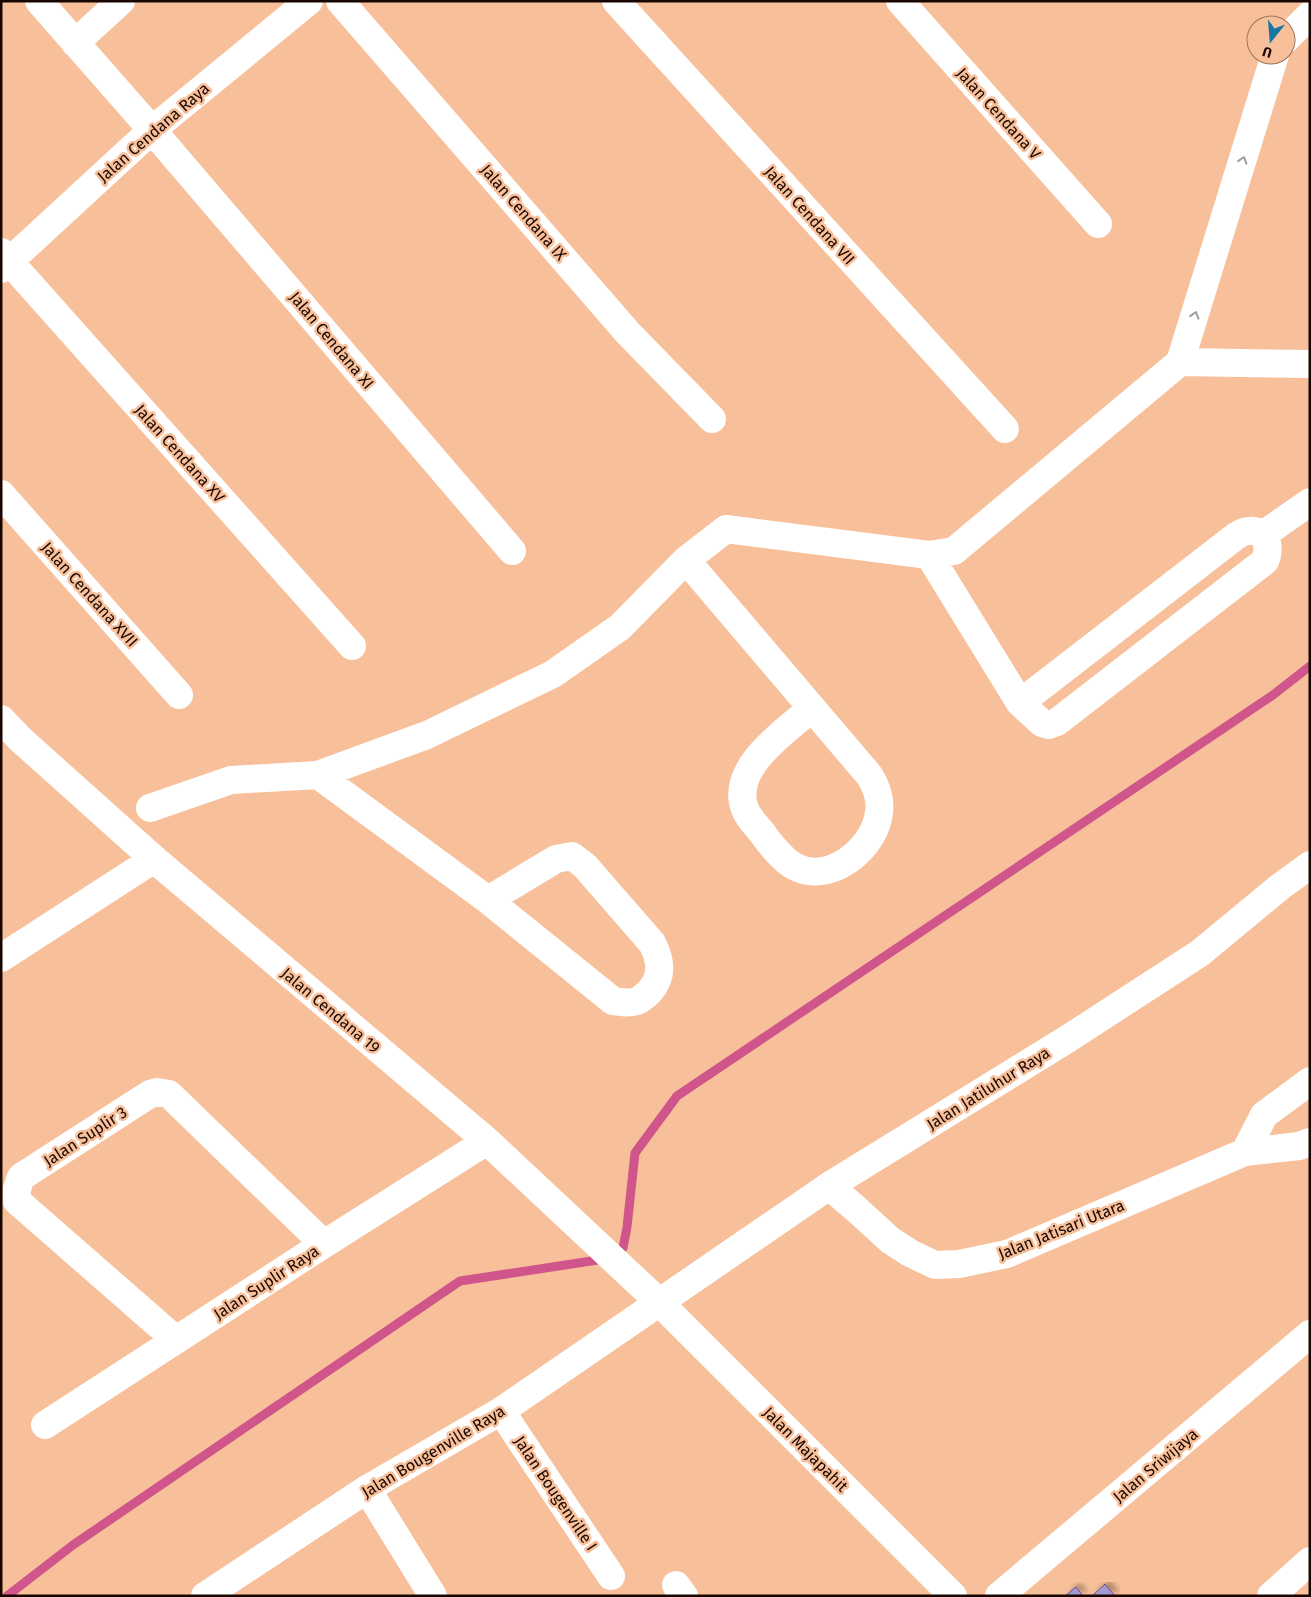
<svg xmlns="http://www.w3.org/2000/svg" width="1311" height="1597" font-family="'Fira Sans',sans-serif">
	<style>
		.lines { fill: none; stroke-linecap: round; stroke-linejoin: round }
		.stream { stroke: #d0558b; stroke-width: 9 }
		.building { fill: #a597cf; stroke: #615386; filter: url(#shadow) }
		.minor { stroke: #fff; stroke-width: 28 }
		.tertiary { stroke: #fff; stroke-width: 28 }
		.oneway { stroke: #a39b99 }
		.labels { text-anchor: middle; stroke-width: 5; stroke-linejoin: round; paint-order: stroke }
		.street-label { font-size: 16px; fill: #180600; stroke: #f8c09a }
	</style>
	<defs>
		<filter id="shadow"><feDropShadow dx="4.5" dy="-4.5" stdDeviation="2.5" flood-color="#0004"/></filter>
	</defs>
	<rect width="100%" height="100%" fill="#f8c09a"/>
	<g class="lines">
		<!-- stream -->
		<path class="stream" d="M7,1596L73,1545L460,1281L611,1258L623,1248L627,1227L635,1153L677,1096L1273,695L1310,666"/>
	</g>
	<!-- building -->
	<path class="building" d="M1105,1584L1115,1596H1092Z
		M1076,1587L1083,1596H1065Z"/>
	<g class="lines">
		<!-- minor -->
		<path class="minor" d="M39,1L152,130L512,551
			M340,1L628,333L712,419
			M616,1L1005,429
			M900,1L1098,224
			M1286,39L1310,15
			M75,43L121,1
			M1,252L352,646
			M1,269L152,130L309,1
			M1180,362L1310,364
			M1,494L179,695
			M1264,534L1310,502
			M929,555L1020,703L1042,723L1049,725L1057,722L1265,561C1269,552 1268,543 1264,534C1254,530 1246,529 1236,536L1020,703
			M686,560L869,775C877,787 882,803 878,818C871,851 828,885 794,866C784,861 769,843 763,834C757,826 748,818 745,809C729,768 786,731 812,708
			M1,719L20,739L154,859L487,1141L659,1302
			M318,775L488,900L613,1001C622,1002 629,1004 637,1001C642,999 646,995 650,991C663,976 661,960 652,943L585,866L572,856L556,859L488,900
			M150,808L231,780L318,775L427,735L553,674L620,627L686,560L726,529L929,555L954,551L1180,362L1275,55
			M1,958L154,859
			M1245,1152L1264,1115L1310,1081
			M829,1186L855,1208L890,1240L910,1253L935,1265L959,1264L1007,1254L1245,1152L1299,1146L1310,1142
			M176,1340L17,1201V1189L21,1177L150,1094L157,1092L169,1094L324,1244
			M501,1411L611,1576
			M45,1425L324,1244L487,1141
			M367,1489L433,1596
			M676,1585L684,1596
			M999,1596L1310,1334
			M1271,1596L1310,1561"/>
		<!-- tertiary -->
		<path class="tertiary" d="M659,1302L953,1596
			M205,1596L367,1489L501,1411L829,1186L1069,1038L1200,953L1281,886L1310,865"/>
	</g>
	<!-- one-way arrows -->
	<defs><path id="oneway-chevron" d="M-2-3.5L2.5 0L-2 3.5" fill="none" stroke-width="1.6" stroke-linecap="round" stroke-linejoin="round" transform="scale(1.25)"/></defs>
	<g class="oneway">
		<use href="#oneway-chevron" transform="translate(1243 160) rotate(-73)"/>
		<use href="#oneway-chevron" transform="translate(1195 315) rotate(-73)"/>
	</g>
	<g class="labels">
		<!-- street labels -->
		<g class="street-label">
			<text transform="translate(999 113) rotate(48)" y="6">Jalan Cendana V</text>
			<text transform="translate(153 132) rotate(-41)" y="6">Jalan Cendana Raya</text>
			<text transform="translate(524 212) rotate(49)" y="6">Jalan Cendana IX</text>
			<text transform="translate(810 215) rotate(48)" y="6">Jalan Cendana VII</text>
			<text transform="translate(332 340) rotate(50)" y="6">Jalan Cendana XI</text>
			<text transform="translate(180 453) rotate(48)" y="6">Jalan Cendana XV</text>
			<text transform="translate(90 594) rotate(48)" y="6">Jalan Cendana XVII</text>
			<text transform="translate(331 1010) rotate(40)" y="6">Jalan Cendana 19</text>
			<text transform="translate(988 1088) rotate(-32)" y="6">Jalan Jatiluhur Raya</text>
			<text transform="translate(85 1136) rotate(-33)" y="6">Jalan Suplir 3</text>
			<text transform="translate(1061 1229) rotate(-22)" y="6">Jalan Jatisari Utara</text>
			<text transform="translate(266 1282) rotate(-33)" y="6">Jalan Suplir Raya</text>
			<text transform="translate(806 1449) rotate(45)" y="6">Jalan Majapahit</text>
			<text transform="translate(433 1451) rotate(-31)" y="6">Jalan Bougenville Raya</text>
			<text transform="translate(1155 1465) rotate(-40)" y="6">Jalan Sriwijaya</text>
			<text transform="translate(556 1493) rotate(56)" y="6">Jalan Bougenville I</text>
		</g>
	</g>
	<!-- border -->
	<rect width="1311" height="1597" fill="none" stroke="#180600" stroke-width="5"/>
	<!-- north arrow -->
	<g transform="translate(1271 40) rotate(197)"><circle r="24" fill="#f8c09a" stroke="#9e765c"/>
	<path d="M0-4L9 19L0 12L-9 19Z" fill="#1777a4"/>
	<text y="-8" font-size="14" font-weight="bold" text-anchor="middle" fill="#180600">U</text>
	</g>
</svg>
